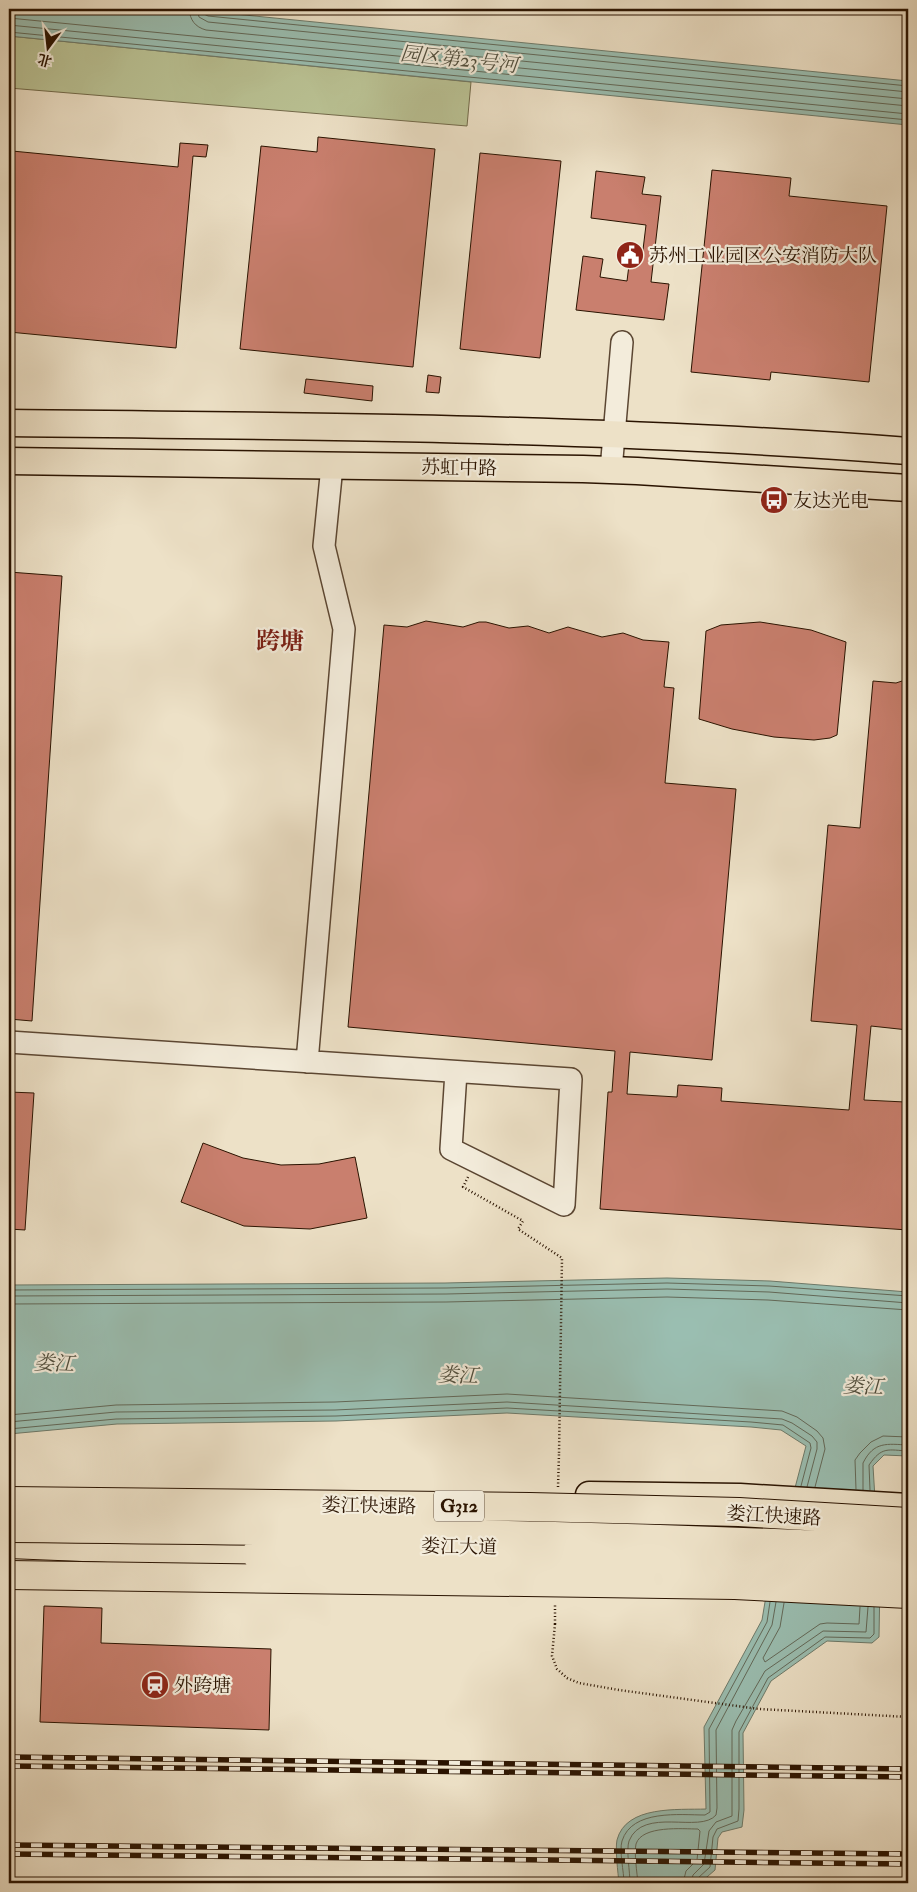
<svg xmlns="http://www.w3.org/2000/svg" width="917" height="1892" font-family="'IM FELL Double Pica','Noto Serif SC',serif">
	<style>
		.green { fill: #bac294; stroke: #726a4a }
		.water { fill: #9abeb1; stroke: #6d7a6a }
		.lines { fill: none; stroke-linecap: round; stroke-linejoin: round }
		.shore { stroke: #626858; stroke-width: 1 }
		.building { fill: #c97f6e; stroke: #2a1300 }
		.minor-casing { stroke: #5b4632; stroke-width: 24 }
		.major-casing { stroke: #2a1300; stroke-width: 29 }
		.highway-casing { stroke: #2a1300; stroke-width: 30 }
		.path { stroke: #2a1300; stroke-width: 2.5; stroke-dasharray: 1 2.5; stroke-linecap: butt }
		.minor { stroke: #f3ecdb; stroke-width: 21 }
		.major { stroke: #ede1c7; stroke-width: 26 }
		.highway { stroke: #ede1c7; stroke-width: 28 }
		.rail-casing { stroke: #2a1300; stroke-width: 5.5 }
		.rail { stroke: #f3ecdb; stroke-width: 4; stroke-dasharray: 11; stroke-linecap: butt }
		.highway-bridge-casing { stroke: #2a1300; stroke-width: 30; stroke-linecap: butt }
		.path-bridge { stroke: #2a1300; stroke-width: 2.5; stroke-dasharray: 1 2.5; stroke-linecap: butt }
		.highway-bridge { stroke: #ede1c7; stroke-width: 28 }
		.labels { text-anchor: middle; stroke-width: 4.5; stroke-linejoin: round; paint-order: stroke }
		.shield { fill: #f3ecdb; stroke: #665442; stroke-width: 1 }
		.shield-label { font-size: 18px; font-weight: bold; fill: #2a1300 }
		.poi-label { font-size: 19px; fill: #2a1300; stroke: #f3ecdb; text-anchor: start }
		.street-label { font-size: 19px; fill: #2a1300; stroke: #f3ecdb }
		.water-label { font-size: 20px; font-style: italic; fill: #514f3e; stroke: #f3ecdb }
		.district-label { font-size: 24px; font-weight: bold; fill: #7a1f14; stroke: #f3ecdb }
	</style>
	<rect width="100%" height="100%" fill="#ede1c7"/>
	<filter id="stains"><feTurbulence type="fractalNoise" baseFrequency=".004" numOctaves="4"/><feColorMatrix values="0 0 0 0 .2 0 0 0 0 .09 0 0 0 0 .02 0 0 0 .5 -.17"/></filter>
	<radialGradient id="worn" r=".72"><stop offset=".6" stop-color="#630" stop-opacity="0"/><stop offset="1" stop-color="#630" stop-opacity=".3"/></radialGradient>
	<!-- green -->
	<path class="green" d="M9,36L471,82L467,126L9,88Z"/>
	<!-- water -->
	<path class="water" d="M9,9H184L908,81V125L9,36Z
		M667,1278L770,1281L908,1292V1456L884,1455L873,1466L880,1580L879,1637L872,1643L827,1641L771,1681L743,1733L744,1810L742,1827L722,1832L718,1838L715,1870L700,1883H619C618,1873 615,1849 617,1840C626,1805 678,1810 706,1809L704,1727L762,1620L765,1602L806,1446L781,1430L751,1427L507,1413L336,1421L117,1424L9,1434V1285L445,1283Z"/>
	<g class="lines">
		<!-- shore -->
		<path class="shore" d="M189,9C190,20 195,27 206,30L908,99
			M197,9L199,17L208,22L908,92
			M203,9L204,14L208,16L908,86
			M9,18L908,106
			M9,25L908,114
			M9,32L908,120
			M9,1290L446,1288L667,1283L769,1286L908,1296
			M9,1296L446,1294L667,1289L769,1292L908,1303
			M9,1304L446,1302L667,1297L768,1300L908,1310
			M9,1415L116,1405L335,1402L507,1394L782,1411L797,1417L817,1431L823,1438L825,1449L815,1487
			M9,1422L116,1412L335,1410L507,1402L782,1419L792,1423L812,1436L817,1442V1449L807,1487
			M9,1429L116,1419L336,1416L507,1408L751,1422L783,1425L810,1443L811,1448L801,1486
			M856,1489L855,1460L860,1453L871,1442L883,1436L908,1437
			M863,1490V1463C874,1441 887,1444 908,1445
			M870,1490L869,1465C882,1446 888,1450 908,1451
			M784,1603L780,1627L763,1658L765,1662L820,1624L827,1623L859,1624L860,1607
			M624,1883C624,1872 619,1851 622,1841C632,1809 680,1815 705,1815L710,1812L709,1729L767,1622L770,1602
			M630,1883C630,1872 626,1850 629,1841C643,1806 700,1834 716,1815L717,1808L716,1730L772,1625L776,1602
			M638,1883C637,1873 634,1853 636,1844C642,1825 683,1829 698,1829L700,1831L697,1860L686,1871L683,1883
			M691,1883L693,1875L704,1864L709,1831L716,1822L732,1816V1730L736,1721L765,1671L823,1631L866,1632L868,1607
			M697,1883L698,1878L710,1867L713,1837L717,1829L738,1821L739,1809V1732L768,1678L825,1637L870,1638L874,1634V1607"/>
	</g>
	<!-- building -->
	<path class="building" d="M318,137L435,149L413,367L240,349L261,146L317,152Z
		M180,143L208,145L206,157L193,156L176,348L9,332V191L12,151L178,167Z
		M480,153L561,161L540,358L460,349Z
		M712,170L791,178L789,196L887,206L869,382L771,372L770,380L691,372Z
		M596,171L645,177L642,194L661,196L651,282L669,284L664,320L576,310L583,256L603,259L600,277L627,281L630,257L642,258L646,225L591,218Z
		M428,375L441,377L439,393L426,392Z
		M306,379L373,386L372,401L304,393Z
		M9,572L62,576L32,1021L9,1019Z
		M426,621L463,627L479,622H486L509,628L528,626L549,633L568,627L602,637L623,633L643,640L669,642L664,687L674,688L665,783L736,789L712,1060L630,1052L627,1094L677,1097L678,1085L722,1088L721,1101L849,1110L857,1025L811,1021L828,825L860,828L873,681L896,683L908,679V1030L871,1026L864,1100L905,1102L904,1115H908V1230L600,1209L608,1092H612L615,1051L348,1027L384,625L407,627Z
		M760,622L811,630L846,642L837,735L830,738L814,740L774,737L732,729L699,719L706,631L721,625Z
		M9,1092L34,1093L25,1230L9,1229Z
		M203,1143L243,1158L281,1165L319,1164L355,1157L367,1218L310,1229L244,1226L181,1202Z
		M44,1606L102,1608L101,1643L271,1649L269,1730L40,1722Z"/>
	<g class="lines">
		<defs>
			<path id="minor" d="M611,470L622,342
				M9,1042L571,1079L564,1205L451,1149L456,1072
				M307,1062L344,629L324,546L332,466"/>
			<path id="major" d="M9,423C309,426 609,428 908,451
				M9,461L583,469L637,471L908,488
				M589,1495L740,1497L908,1507"/>
			<path id="highway" d="M9,1544L256,1554"/>
		</defs>
		<!-- minor casing -->
		<use href="#minor" class="minor-casing"/>
		<!-- major casing -->
		<use href="#major" class="major-casing"/>
		<!-- highway casing -->
		<use href="#highway" class="highway-casing"/>
		<!-- path -->
		<path class="path" d="M468,1177L463,1187L523,1221L518,1229L562,1258L559,1454
			M555,1624L552,1656L557,1669L567,1678L579,1683L619,1690L759,1709L908,1717"/>
		<!-- minor -->
		<use href="#minor" class="minor"/>
		<!-- major -->
		<use href="#major" class="major"/>
		<!-- highway -->
		<use href="#highway" class="highway"/>
		<defs>
			<path id="rail" d="M9,1757L908,1769
				M9,1766L908,1777
				M9,1845L908,1854
				M9,1854L908,1864"/>
		</defs>
		<!-- rail casing -->
		<use href="#rail" class="rail-casing"/>
		<!-- rail -->
		<use href="#rail" class="rail"/>
		<defs>
			<path id="highway-bridge" d="M9,1501L530,1507L739,1512L908,1522
				M9,1528C309,1531 609,1534 908,1549
				M256,1554L528,1561H737L908,1570
				M9,1575L735,1585L908,1594"/>
		</defs>
		<!-- highway-bridge casing -->
		<use href="#highway-bridge" class="highway-bridge-casing"/>
		<!-- path-bridge -->
		<path class="path-bridge" d="M558,1487L559,1454
			M555,1624V1603"/>
		<!-- highway-bridge -->
		<use href="#highway-bridge" class="highway-bridge"/>
	</g>
	<!-- icons -->
	<defs>
		<symbol id="civic-disc" viewBox="-11 -11 22 22"><circle r="9.5" fill="#8f2418" stroke="#f3ecdb"/><path d="M-.6-6.5H3V-4.5H.6V-3L4-1V1h2V6H-6V1h2V-1L-.6-3ZM-1.2 2.5V6h2.4V2.5Z" fill="#fff"/></symbol>
		<symbol id="bus-disc" viewBox="-11 -11 22 22"><circle r="9.5" fill="#8f2418" stroke="#f3ecdb"/><path d="M-5-6H5V4H4V6H2V4H-2V6H-4V4H-5ZM-3.5-4V0h7V-4ZM-3.5 1.2v1.5H-2V1.2ZM2 1.2v1.5H3.5V1.2Z" fill="#fff"/></symbol>
		<symbol id="station-disc" viewBox="-11 -11 22 22"><circle r="9.5" fill="#8f2418" stroke="#f3ecdb"/><path d="M-3-6H3Q5-6 5-4V2Q5 4 3 4L4.5 6H3L1.5 4h-3L-3 6H-4.5L-3 4Q-5 4-5 2V-4Q-5-6-3-6ZM-3.5-4v3h7v-3ZM-3.5 1v1.5H-2V1ZM2 1v1.5H3.5V1Z" fill="#fff"/></symbol>
	</defs>
	<g fill-rule="evenodd">
		<use href="#civic-disc" x="614" y="239" width="32" height="32"/>
		<use href="#bus-disc" x="758" y="484" width="32" height="32"/>
		<use href="#station-disc" x="139" y="1669" width="32" height="32"/>
	</g>
	<g class="labels">
		<!-- shield labels -->
		<rect class="shield" x="434" y="1490.5" width="50" height="31" rx="4"/>
		<g class="shield-label">
			<text x="459" y="1512">G312</text>
		</g>
		<!-- poi labels -->
		<g class="poi-label">
			<text x="649" y="262">苏州工业园区公安消防大队</text>
			<text x="793" y="507">友达光电</text>
			<text x="174" y="1692">外跨塘</text>
		</g>
		<!-- street labels -->
		<g class="street-label">
			<text transform="translate(459 467) rotate(1)" y="7">苏虹中路</text>
			<text transform="translate(369 1505) rotate(1)" y="7">娄江快速路</text>
			<text transform="translate(774 1515) rotate(3)" y="7">娄江快速路</text>
			<text transform="translate(459 1546) rotate(1)" y="7">娄江大道</text>
		</g>
		<!-- water labels -->
		<g class="water-label">
			<text transform="translate(459 59) rotate(6)" y="7">园区第23号河</text>
			<text transform="translate(54 1363) rotate(2)" y="7">娄江</text>
			<text transform="translate(458 1375) rotate(2)" y="7">娄江</text>
			<text transform="translate(863 1386) rotate(2)" y="7">娄江</text>
		</g>
		<!-- district labels -->
		<g class="district-label">
			<text x="280" y="649">跨塘</text>
		</g>
	</g>
	<!-- margin -->
	<rect width="917" height="1892" fill="none" stroke="#ede1c7" stroke-width="30"/>
	<rect x="10" y="10" width="897" height="1872" fill="none" stroke="#2a1300" stroke-width="2.5"/>
	<rect x="15" y="15" width="887" height="1862" fill="none" stroke="#2a1300"/>
	<!-- north arrow -->
	<g transform="translate(48 48) rotate(195)" stroke="#f3ecdb" stroke-width="4" paint-order="stroke">
	<path d="M0-4L9 19L0 12L-9 19Z" fill="#2a1300"/>
	<text y="-8" font-size="14" font-weight="bold" text-anchor="middle" fill="#2a1300">北</text>
	</g>
	<rect width="100%" height="100%" filter="url(#stains)"/>
	<rect width="100%" height="100%" fill="url(#worn)"/>
</svg>
